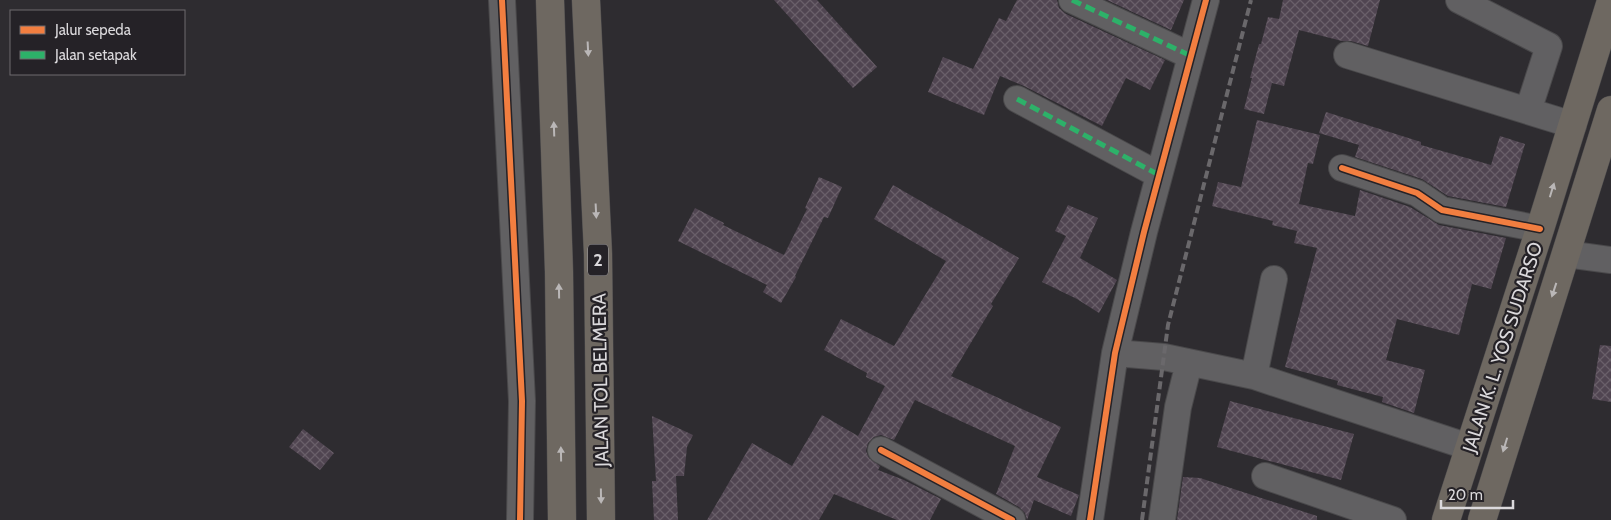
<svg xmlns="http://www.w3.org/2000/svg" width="1611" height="520" font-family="Cabin,sans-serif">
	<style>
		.building { fill: url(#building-cross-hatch) }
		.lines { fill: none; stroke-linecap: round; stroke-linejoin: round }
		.minor-casing { stroke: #4a494b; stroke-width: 28 }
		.highway-casing { stroke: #4a494b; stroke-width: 29 }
		.minor { stroke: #616062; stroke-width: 26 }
		.highway { stroke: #6e6861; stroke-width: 28 }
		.rail { stroke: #6a686b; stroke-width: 4; stroke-dasharray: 8 4; stroke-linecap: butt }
		.quiet { stroke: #2db169; stroke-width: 5; stroke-dasharray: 10 5; stroke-linecap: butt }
		.cycleway-casing { stroke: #252227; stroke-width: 9 }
		.cycleway { stroke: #f27e40; stroke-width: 6 }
		.oneway { fill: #bab7b7 }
		.labels { text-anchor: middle; stroke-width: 4.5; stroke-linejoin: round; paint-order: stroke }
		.shield { fill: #252227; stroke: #a4a2a6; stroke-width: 1 }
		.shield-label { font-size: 18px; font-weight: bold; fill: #dbd9dc }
		.street-label { font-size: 19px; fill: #dbd9dc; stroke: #252227 }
	</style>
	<defs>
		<pattern id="building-cross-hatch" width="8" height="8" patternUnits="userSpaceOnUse" patternTransform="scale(1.25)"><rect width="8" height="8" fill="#504551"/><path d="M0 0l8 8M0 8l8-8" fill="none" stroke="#695f69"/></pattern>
	</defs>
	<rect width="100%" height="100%" fill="#2e2c30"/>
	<!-- building -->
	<path class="building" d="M774,0H817L877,67L853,88Z
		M1017,0H1057L1059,8L1066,14L1165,60L1150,90L1126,78L1102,126L1024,86L1000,76L984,115L928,92L943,57L973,69L999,18L1006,21Z
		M1107,0H1184L1171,30Z
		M1283,0H1380L1368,46L1351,41H1342L1299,30L1284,86L1272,83L1264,114L1244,109L1252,78H1250L1259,44H1261L1268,17L1279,19Z
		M1326,112L1421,142V145L1491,165L1500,136L1525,144L1506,207L1448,196L1422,179L1355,157L1359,145L1319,133Z
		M1257,120L1320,135L1313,164L1308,163L1299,204L1355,216L1360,190L1410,207L1439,225L1506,238L1491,289L1472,284L1459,335L1397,319L1386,360L1425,370L1414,413L1382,402L1383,397L1337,385L1338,381L1285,367L1317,248L1294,243L1297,231L1272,225L1273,221L1212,206L1218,182L1241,187Z
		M819,177L842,187L828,218L824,217L795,276L796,277L781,303L763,292L767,285L678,241L695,208L724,223L723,225L784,255L807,209L805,208Z
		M893,185L1019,258L991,304L993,306L951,376L1061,427L1037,477L1079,495L1071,516L1034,500L1027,520L1025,513L1019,507L996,494L1015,446L915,400L894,440L881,435L874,437L868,443L866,451L869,458L880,466L878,470L904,480L941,499L930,520H897L834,494L819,520H707L752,443L792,466L822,415L858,436L885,386L866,377L867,373L824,350L841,319L894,346L946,261L874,219Z
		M1068,205L1098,218L1080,258L1117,280L1099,313L1077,299L1042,282L1066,236L1055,231Z
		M1600,345L1611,346V402L1592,399Z
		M1230,401L1354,434L1341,480L1217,447Z
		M652,416L693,435L687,447L684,476H676L678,520H654L652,481H656Z
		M303,429L334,453L320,470L289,447Z
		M1183,477L1200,478L1317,516V520H1177Z"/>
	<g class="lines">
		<defs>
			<path id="minor" d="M502,0L522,401L520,520
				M1072,0L1191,56
				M1459,0L1549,46L1528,111
				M1347,55L1573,125
				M1017,99L1159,175
				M1342,168L1417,193L1442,210L1540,229
				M1566,254L1611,260
				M1115,353L1164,357L1254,376L1469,447
				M1254,376L1274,279
				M881,450L1012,520
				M1265,476L1393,520
				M1090,520L1115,353L1144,232L1206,0
				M1162,520L1178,407L1189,363"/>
			<path id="highway" d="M550,0L559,272L562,520
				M586,0L598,254L601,520
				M1446,520L1540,229L1611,1
				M1482,520L1611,110"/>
		</defs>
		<!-- minor casing -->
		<use href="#minor" class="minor-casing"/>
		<!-- highway casing -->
		<use href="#highway" class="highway-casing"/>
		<!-- minor -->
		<use href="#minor" class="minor"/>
		<!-- highway -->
		<use href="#highway" class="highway"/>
		<!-- rail -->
		<path class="rail" d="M1142,520L1168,325L1251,0"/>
		<!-- quiet -->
		<path class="quiet" d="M1072,0L1191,56
			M1017,99L1159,175"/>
		<defs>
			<path id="cycleway" d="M502,0L522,401L520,520
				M1342,168L1417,193L1442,210L1540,229
				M881,450L1012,520
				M1090,520L1115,353L1144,232L1206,0"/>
		</defs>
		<!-- cycleway casing -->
		<use href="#cycleway" class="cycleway-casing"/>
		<!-- cycleway -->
		<use href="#cycleway" class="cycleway"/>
	</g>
	<!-- one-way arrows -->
	<defs><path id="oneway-solid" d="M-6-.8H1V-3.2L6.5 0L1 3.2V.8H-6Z" transform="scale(1.25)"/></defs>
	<g class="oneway">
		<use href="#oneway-solid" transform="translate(588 49) rotate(87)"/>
		<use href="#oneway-solid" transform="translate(554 129) rotate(-92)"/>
		<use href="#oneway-solid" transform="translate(1552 190) rotate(-73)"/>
		<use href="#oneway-solid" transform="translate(596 211) rotate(87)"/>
		<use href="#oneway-solid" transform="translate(1554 290) rotate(108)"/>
		<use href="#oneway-solid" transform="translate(559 291) rotate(-91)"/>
		<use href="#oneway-solid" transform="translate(1505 445) rotate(107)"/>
		<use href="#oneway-solid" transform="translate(561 454) rotate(-91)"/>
		<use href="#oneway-solid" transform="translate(601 496) rotate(89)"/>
	</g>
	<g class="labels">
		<!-- shield labels -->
		<rect class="shield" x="588" y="244.5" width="20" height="31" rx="4"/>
		<g class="shield-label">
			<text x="598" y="266">2</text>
		</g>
		<!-- street labels -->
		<g class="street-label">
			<text transform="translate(1502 347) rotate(-72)" y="7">JALAN K. L. YOS SUDARSO</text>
			<text transform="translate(600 380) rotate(-91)" y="7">JALAN TOL BELMERA</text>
		</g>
	</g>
	<!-- legend -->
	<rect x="10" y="10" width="175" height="65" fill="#252227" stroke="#6e6b6f"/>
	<rect x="20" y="26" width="25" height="8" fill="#f27e40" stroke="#6e6b6f"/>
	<text x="55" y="35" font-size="15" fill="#dbd9dc">Jalur sepeda</text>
	<rect x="20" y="51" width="25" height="8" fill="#2db169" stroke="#6e6b6f"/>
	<text x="55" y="60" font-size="15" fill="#dbd9dc">Jalan setapak</text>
	<!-- scale -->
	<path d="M1441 500v8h72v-8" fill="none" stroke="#dbd9dc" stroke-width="2.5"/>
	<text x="1448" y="500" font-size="15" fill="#dbd9dc" stroke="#252227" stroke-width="4" paint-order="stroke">20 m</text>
</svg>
